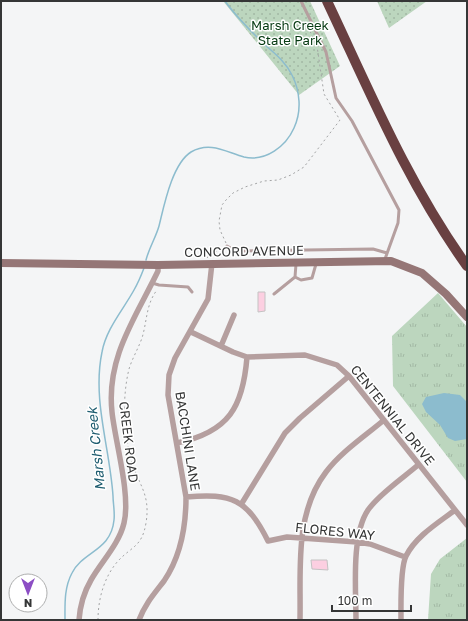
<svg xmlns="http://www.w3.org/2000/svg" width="468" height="621" font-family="'Golos Text',sans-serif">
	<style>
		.grass { fill: url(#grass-tufts) }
		.park { fill: url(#park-dots) }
		.water { fill: #8cbcce }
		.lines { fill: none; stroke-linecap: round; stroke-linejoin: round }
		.stream { stroke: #8cbcce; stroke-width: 1.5 }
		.building { fill: #fccfe1; stroke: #c4c2c3 }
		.path { stroke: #a3a4a5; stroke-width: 1; stroke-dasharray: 2 3; stroke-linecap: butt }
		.lane { stroke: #b59f9f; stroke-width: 3 }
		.street { stroke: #b59f9f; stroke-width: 5.5 }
		.secondary { stroke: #957676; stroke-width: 8 }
		.highway { stroke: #694041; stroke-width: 10 }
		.labels { text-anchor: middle; stroke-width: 3; stroke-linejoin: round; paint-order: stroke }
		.park-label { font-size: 13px; fill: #063a12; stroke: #fff }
		.street-label { font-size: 13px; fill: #353636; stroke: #fff }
		.water-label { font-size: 14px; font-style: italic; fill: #1f5d70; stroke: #fff }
	</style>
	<defs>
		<pattern id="grass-tufts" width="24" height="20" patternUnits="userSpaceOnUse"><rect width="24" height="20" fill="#bcd6be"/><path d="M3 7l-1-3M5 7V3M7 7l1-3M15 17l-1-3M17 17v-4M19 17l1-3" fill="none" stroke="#a2b8a4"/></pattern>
		<pattern id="park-dots" width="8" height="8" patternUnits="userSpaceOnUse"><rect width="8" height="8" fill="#bcd6be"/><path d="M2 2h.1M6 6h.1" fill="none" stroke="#a2b8a4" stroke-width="1.8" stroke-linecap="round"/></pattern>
	</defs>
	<rect width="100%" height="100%" fill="#f4f5f6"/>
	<!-- grass -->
	<path class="grass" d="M438,293L467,327V482L393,386L392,336Z
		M467,538V620H428L431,574L440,559Z"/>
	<!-- park -->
	<path class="park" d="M223,1H310L340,66L299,95Z
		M377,1H427L389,28Z"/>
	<!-- water -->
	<path class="water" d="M444,393L460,395L467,402V439L455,441L448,438L440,425L426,412L422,404L426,397Z"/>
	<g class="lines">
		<!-- stream -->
		<path class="stream" d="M146,260C149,248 156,237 159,226C164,206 172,164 191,152C210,141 226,152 244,157C266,162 286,146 294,128C302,111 300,91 292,75C286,62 274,53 264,44C250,30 236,17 225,1
			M65,620C65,604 64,588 72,573C83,551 111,551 114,520C115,512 113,503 113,496C110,448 92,400 102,352C106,329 123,310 134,290C138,283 141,276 144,268"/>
	</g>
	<!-- building -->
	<path class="building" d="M258,292H265V311L258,312Z
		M311,560H327L328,570L312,569Z"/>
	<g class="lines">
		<!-- path -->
		<path class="path" d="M226,243L220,230L219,221L222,205L226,200L233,193L245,187L264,181L278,180L291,175L304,167L340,120L324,94L317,46L307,25
			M207,258L210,254L225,248
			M98,620C98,599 104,577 118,561C132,546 142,547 146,523C151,492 137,484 130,456C124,428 122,398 129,369C132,359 138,349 142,338C147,322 146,304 157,290"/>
		<!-- lane -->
		<path class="lane" d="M301,1L326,52L336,98L352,121L399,210L398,223L385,259
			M227,246L236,251L373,249L387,253
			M295,277L301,280L312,278L316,264
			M152,283L159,285L188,287L192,292
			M274,294L295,277L296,264"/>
		<!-- street -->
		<path class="street" d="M191,332L233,352L247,357L305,355L337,365L349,376L467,525
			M221,346L234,315
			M177,443C229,432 243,407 247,357
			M186,497C232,493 247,499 268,541L287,537L357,542L370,544L405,557
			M242,503L285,433L300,418L349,376
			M79,620C80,606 84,592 91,580C102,561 119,544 124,523C131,495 115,441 112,412C106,357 136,317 158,271V265
			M139,620C145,604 154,594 164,581C181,556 186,527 186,497L168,395L169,375L175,358L208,299L212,263
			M300,620C301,570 294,514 326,472C341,452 365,436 384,420
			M356,620C356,590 351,535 368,510C379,494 403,478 418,465
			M401,620C401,605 400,568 406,556C416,536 438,523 455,510"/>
		<!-- secondary -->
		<path class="secondary" d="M1,263L158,265L391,261L422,273L446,294L467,317"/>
		<!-- highway -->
		<path class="highway" d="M327,1C370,92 408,184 467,266"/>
	</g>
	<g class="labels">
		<!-- park labels -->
		<g class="park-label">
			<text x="290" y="30">Marsh Creek<tspan x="290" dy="15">State Park</tspan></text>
		</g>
		<!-- street labels -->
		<g class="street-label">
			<text transform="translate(244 251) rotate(-1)" y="5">CONCORD AVENUE</text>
			<text transform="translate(393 415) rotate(51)" y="5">CENTENNIAL DRIVE</text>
			<text transform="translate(188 441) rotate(81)" y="5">BACCHINI LANE</text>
			<text transform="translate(129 442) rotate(83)" y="5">CREEK ROAD</text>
			<text transform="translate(335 531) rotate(6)" y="5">FLORES WAY</text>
		</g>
		<!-- water labels -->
		<g class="water-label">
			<text transform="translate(96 449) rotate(-96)" y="5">Marsh Creek</text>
		</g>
	</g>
	<!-- border -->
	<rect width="468" height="621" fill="none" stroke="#353636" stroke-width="4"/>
	<!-- north arrow -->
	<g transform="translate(28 593) rotate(180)"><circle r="19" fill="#ffffff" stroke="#aeafaf"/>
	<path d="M0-3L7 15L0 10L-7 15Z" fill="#8c4ec4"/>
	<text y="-6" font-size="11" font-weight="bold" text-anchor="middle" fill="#353636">N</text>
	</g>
	<!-- scale -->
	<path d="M332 605v6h79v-6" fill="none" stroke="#353636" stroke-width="2"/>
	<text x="338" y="605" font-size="12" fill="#353636" stroke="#ffffff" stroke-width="3" paint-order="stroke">100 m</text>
</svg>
